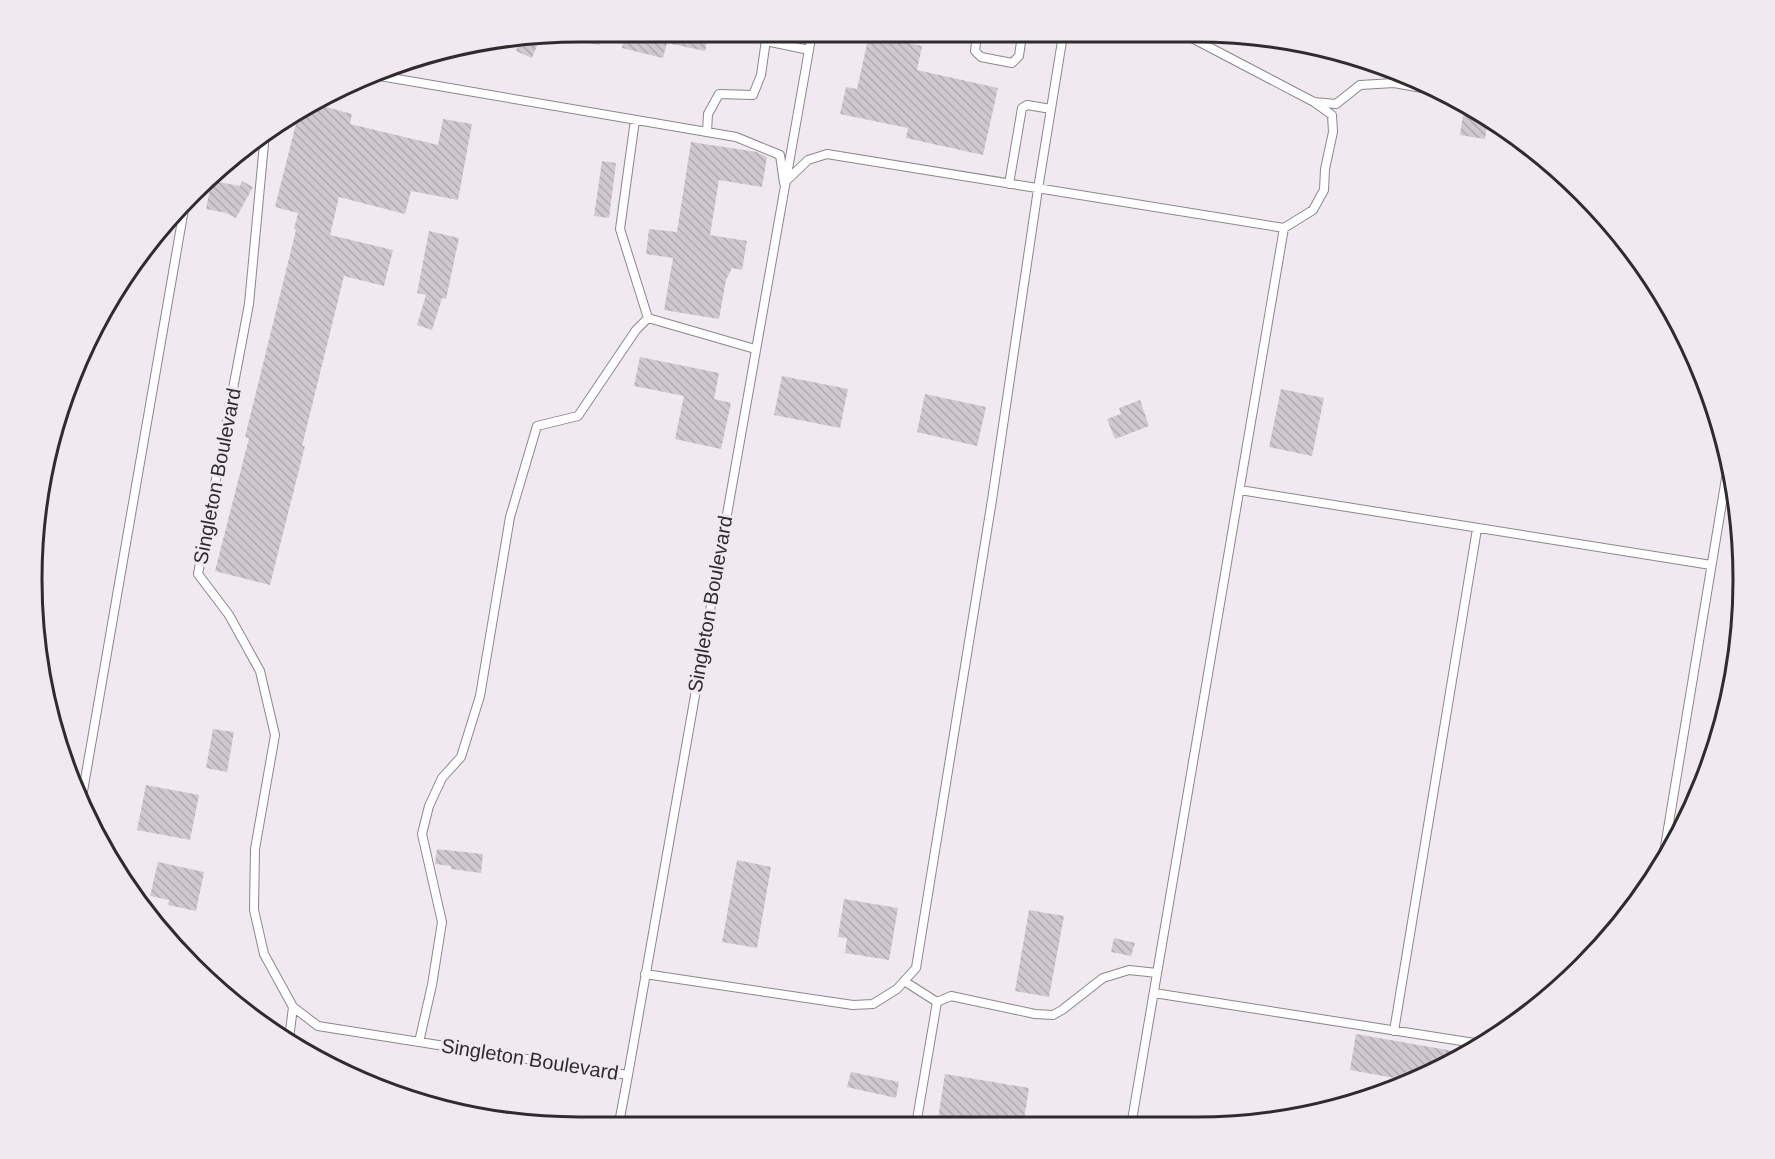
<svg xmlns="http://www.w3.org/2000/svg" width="1775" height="1159" font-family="Arial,sans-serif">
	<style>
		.building { fill: url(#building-back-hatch) }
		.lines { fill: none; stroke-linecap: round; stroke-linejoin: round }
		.lane-casing { stroke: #8d868c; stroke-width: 10 }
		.lane { stroke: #fff; stroke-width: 8 }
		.labels { text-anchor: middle; stroke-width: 6; stroke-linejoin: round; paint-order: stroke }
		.street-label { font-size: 20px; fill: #2f2c2e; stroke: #f0e9f0 }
		.rim { fill: none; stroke: #2f2c2e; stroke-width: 3 }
	</style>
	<defs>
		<pattern id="building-back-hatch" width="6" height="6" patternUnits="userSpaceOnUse" patternTransform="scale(1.5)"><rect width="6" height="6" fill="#cfc8ce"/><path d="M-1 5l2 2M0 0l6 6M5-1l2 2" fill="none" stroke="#b2acb1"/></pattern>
	</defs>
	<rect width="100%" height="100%" fill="#f0e9f0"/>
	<!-- building -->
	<path class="building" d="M585,32H602L600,45L583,42Z
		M625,32H709L705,51L667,43L663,58L622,48Z
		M869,35L922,46L917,70L998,88L983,155L906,138L908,128L840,114L846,87L857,89Z
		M526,40H530L538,43L532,58L516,51L520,41Z
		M315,104L352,114L350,124L438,145L443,119L472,124L458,200L411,191L405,214L339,197L330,235L393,250L384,286L344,276L302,446H305L270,585L215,571L249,438L245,437L296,230L294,229L298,213L275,207L299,112Z
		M1463,115L1484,119L1488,121L1485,139L1460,135Z
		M691,142L757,152L767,157L762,187L719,180L710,235L747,241L742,270L732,268L726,280L719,319L664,310L673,258L646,254L649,229L677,232Z
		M602,161L616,163L609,218L594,216Z
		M213,181L240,186L242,181L253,187L236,218L226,213L206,209L211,184Z
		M429,231L459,238L446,299L442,298L432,330L417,325L426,295L417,293Z
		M640,357L719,373L714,399L731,403L721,449L675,439L684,396L634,386Z
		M782,376L848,389L840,428L774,415Z
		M1281,389L1324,398L1312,456L1269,447Z
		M925,394L986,407L977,446L917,432Z
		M1140,400L1149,426L1115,439L1107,419L1121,414L1119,408Z
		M213,729L234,732L227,772L206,768Z
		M146,785L199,795L190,840L137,830Z
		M437,849L483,854L481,873L451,869V866L435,864Z
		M737,860L771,867L757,948L722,942Z
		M158,862L204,872L196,911L168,905L169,900L150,896Z
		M844,899L898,908L889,960L845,953L847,938L838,937Z
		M1029,910L1064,916L1049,997L1015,991Z
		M1114,938L1135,943L1131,956L1111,952Z
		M1356,1034L1453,1051L1451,1063L1438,1071L1411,1081L1350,1070Z
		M851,1072L899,1082L896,1098L847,1087Z
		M945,1074L1029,1088L1023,1125H937Z"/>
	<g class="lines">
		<defs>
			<path id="lane" d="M977,34L975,51L981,57L1012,63L1019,56L1022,35
				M1188,36L1314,102L1336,104L1360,85L1394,83L1444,92
				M766,41L809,50
				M374,75L736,137L780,155L784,183L808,160L827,154L1284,228L1313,210L1324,190L1325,169L1333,132L1332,115L1314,102
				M635,120L620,229L648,318
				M707,132L708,114L719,94L753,95L761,75L767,33
				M265,133L249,304L198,574L229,615L260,671L275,735L255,849L254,910L264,954L293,1007L318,1026L628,1075L812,33
				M1009,184L1022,108L1027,105L1051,109
				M1240,490L1711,565
				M82,797L184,209
				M1662,865L1729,460
				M645,974L853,1005L873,1004L897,989L916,968L992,500L1038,189L1063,35
				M904,981L937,1002
				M1154,993L1481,1044
				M1394,1031L1477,529
				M289,1039L293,1007
				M419,1042L432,985L442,922L422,834L429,806L442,778L461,757L480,696L510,517L537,426L578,416L636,330L648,318L755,349
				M619,1123L628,1075
				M916,1125L937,1002L951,996L1035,1014L1053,1015L1062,1010L1103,978L1129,970L1157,973
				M1131,1126L1284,228"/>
		</defs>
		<!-- lane casing -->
		<use href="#lane" class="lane-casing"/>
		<!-- lane -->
		<use href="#lane" class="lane"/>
	</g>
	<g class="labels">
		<!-- street labels -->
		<g class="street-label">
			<text transform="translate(217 476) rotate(-79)" y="7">Singleton Boulevard</text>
			<text transform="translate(710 604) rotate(-80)" y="7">Singleton Boulevard</text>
			<text transform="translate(530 1059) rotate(9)" y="7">Singleton Boulevard</text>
		</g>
	</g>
	<!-- crop -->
	<path d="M0 0H1775V1159H0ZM579 42H1196A537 537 0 0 1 1733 579V580A537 537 0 0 1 1196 1117H579A537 537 0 0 1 42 580V579A537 537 0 0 1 579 42Z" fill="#f0e9f0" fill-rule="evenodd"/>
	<path class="rim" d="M579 42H1196A537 537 0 0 1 1733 579V580A537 537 0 0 1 1196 1117H579A537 537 0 0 1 42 580V579A537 537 0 0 1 579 42Z"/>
</svg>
